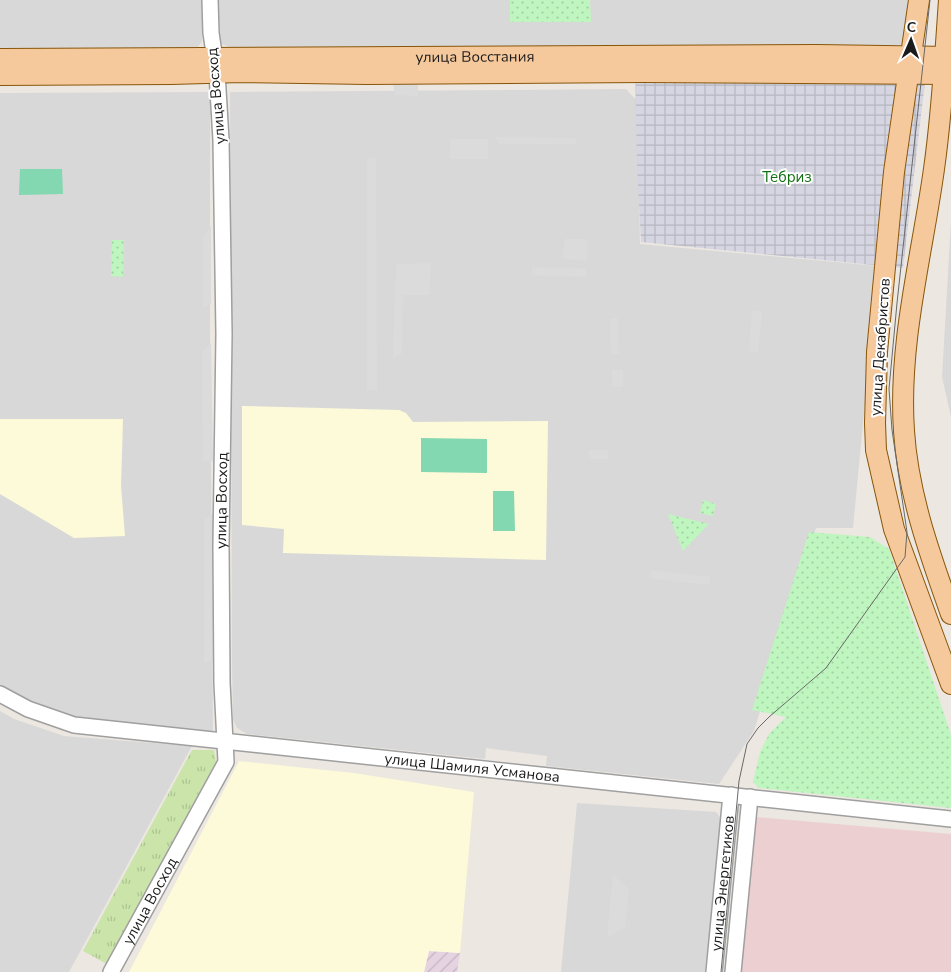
<svg xmlns="http://www.w3.org/2000/svg" width="951" height="972" font-family="'Nunito Sans',sans-serif">
	<style>
		.residential { fill: #d9d8d8 }
		.commercial { fill: #ecd0d1 }
		.industrial { fill: url(#industrial-furrows) }
		.education { fill: #fcfad9 }
		.grass { fill: url(#grass-tufts) }
		.park { fill: url(#park-dots) }
		.pitch { fill: #83d7b1 }
		.parking { fill: #dbdbdb }
		.plaza { fill: url(#plaza-grid) }
		.lines { fill: none; stroke-linecap: round; stroke-linejoin: round }
		.minor-casing { stroke: #9f9f9f; stroke-width: 18 }
		.major-casing { stroke: #885609; stroke-width: 22 }
		.minor { stroke: #fff; stroke-width: 15 }
		.major { stroke: #f5c99c; stroke-width: 20 }
		.tram { stroke: #696969; stroke-width: 1 }
		.labels { text-anchor: middle; stroke-width: 4; stroke-linejoin: round; paint-order: stroke }
		.street-label { font-size: 15px; fill: #1b1b1b; stroke: #fff }
		.park-label { font-size: 15px; fill: #127013; stroke: #fff }
	</style>
	<defs>
		<pattern id="industrial-furrows" width="10" height="10" patternUnits="userSpaceOnUse" patternTransform="scale(1.25)"><rect width="10" height="10" fill="#e5d3e2"/><path d="M-1 1l2-2M0 10L10 0M9 11l2-2" fill="none" stroke="#c4b5c1"/></pattern>
		<pattern id="grass-tufts" width="24" height="20" patternUnits="userSpaceOnUse" patternTransform="scale(1.25)"><rect width="24" height="20" fill="#cae4a9"/><path d="M3 7l-1-3M5 7V3M7 7l1-3M15 17l-1-3M17 17v-4M19 17l1-3" fill="none" stroke="#adc391"/></pattern>
		<pattern id="park-dots" width="8" height="8" patternUnits="userSpaceOnUse" patternTransform="scale(1.25)"><rect width="8" height="8" fill="#bff5bf"/><path d="M2 2h.1M6 6h.1" fill="none" stroke="#a4d1a4" stroke-width="1.8" stroke-linecap="round"/></pattern>
		<pattern id="plaza-grid" width="8" height="8" patternUnits="userSpaceOnUse" patternTransform="scale(1.25)"><rect width="8" height="8" fill="#d5d6e1"/><path d="M0 4h8M4 0v8" fill="none" stroke="#b6b7c0"/></pattern>
	</defs>
	<rect width="100%" height="100%" fill="#ece7e1"/>
	<!-- residential -->
	<path class="residential" d="M0,0H202V41L198,47L192,49L0,50Z
		M218,0H908L904,42L894,49L231,48L222,44L220,38Z
		M626,89L637,101L640,244L878,266L853,528H816L754,731L719,784L546,766L547,756L486,748L485,759L247,734L237,728L233,720L232,663L230,92Z
		M210,92V345L213,736L88,722L47,710L0,688V93Z
		M951,222V417L942,377Z
		M0,711L14,719L64,736L192,746L69,972H0Z
		M577,803L716,812L723,821L710,972H561Z"/>
	<!-- commercial -->
	<path class="commercial" d="M755,817L951,834V972H739Z"/>
	<!-- industrial -->
	<path class="industrial" d="M429,951L460,953L457,972H424Z"/>
	<!-- education -->
	<path class="education" d="M242,406L399,410L406,413L413,422L548,421L546,560L283,553L284,529L242,525Z
		M0,419H123L121,486L125,536L74,538L0,494Z
		M239,761L354,773L474,792L460,953L429,951L424,972H129Z"/>
	<!-- grass -->
	<path class="grass" d="M192,750H214L216,762L107,964L83,951Z"/>
	<!-- park -->
	<path class="park" d="M510,0H590L591,22H510Z
		M112,240H124L123,277L111,276Z
		M703,500L716,504L713,516L700,513Z
		M668,514L709,524L683,551Z
		M809,532L870,537L889,549L951,735V808L759,788L753,782L760,752L769,734L786,717L752,710Z"/>
	<!-- pitch -->
	<path class="pitch" d="M20,169H62L63,194L19,195Z
		M421,438L487,439V473L421,472Z
		M493,491H514L515,531H493Z"/>
	<!-- parking -->
	<path class="parking" d="M393,83H418V96L395,95Z
		M495,137L577,138L575,144H499Z
		M450,139H488V159H450Z
		M367,158H376L377,390H367Z
		M211,226V304L203,308V236Z
		M564,239H587V260L563,259Z
		M431,263L429,295H403L402,353L393,359L396,264Z
		M532,267L586,269V277L532,275Z
		M752,310L762,311L758,352L749,351Z
		M610,318H618L619,354H611Z
		M211,343L213,461H203L202,352Z
		M612,370H623V387H612Z
		M589,450H608V459H589Z
		M214,513L213,662H204V520Z
		M651,570L710,577V585L649,578Z
		M613,875L629,889L625,927L607,938Z"/>
	<!-- plaza -->
	<path class="plaza" d="M635,64L927,65L903,268L641,242L637,167Z"/>
	<g class="lines">
		<defs>
			<g id="minor">
				<path id="s1" d="M0,694L28,709L74,725L951,819"/>
				<path id="s2" d="M111,972L226,762L222,683L221,546L224,334L221,140L217,73L211,33L210,0"/>
				<path id="s3" d="M714,972L731,795"/>
				<path d="M733,972L750,797"/>
			</g>
			<g id="major">
				<path d="M919,0L894,172L877,352L875,423L876,450L894,529L951,684"/>
				<path d="M949,0C945,57 942,113 934,169C922,256 898,343 904,431C908,494 930,555 951,614"/>
				<path id="s4" d="M0,59L817,55L951,57"/>
				<path d="M0,75L171,74L241,72L367,74L642,72L951,74"/>
			</g>
		</defs>
		<!-- minor casing -->
		<use href="#minor" class="minor-casing"/>
		<!-- major casing -->
		<use href="#major" class="major-casing"/>
		<!-- minor -->
		<use href="#minor" class="minor"/>
		<!-- major -->
		<use href="#major" class="major"/>
		<!-- tram -->
		<path class="tram" d="M721,972L739,781L747,744L758,728L769,717L826,668L905,557L907,532L892,430L889,389L897,303L930,0"/>
	</g>
	<g class="labels">
		<!-- street labels -->
		<g class="street-label">
			<text dy="5" stroke="none"><textPath href="#s4" startOffset="475">улица Восстания</textPath></text>
			<text transform="translate(216 96) rotate(-95)" y="5">улица Восход</text>
			<text transform="translate(880 347) rotate(-86)" y="5">улица Декабристов</text>
			<text dy="5" stroke="none"><textPath href="#s2" startOffset="501">улица Восход</textPath></text>
			<text dy="5" stroke="none"><textPath href="#s1" startOffset="481">улица Шамиля Усманова</textPath></text>
			<text dy="5" stroke="none"><textPath href="#s3" startOffset="89">улица Энергетиков</textPath></text>
			<text dy="5" stroke="none"><textPath href="#s2" startOffset="81">улица Восход</textPath></text>
		</g>
		<!-- park labels -->
		<g class="park-label">
			<text x="787" y="182">Тебриз</text>
		</g>
	</g>
	<!-- north arrow -->
	<g transform="translate(911 40) rotate(2)" stroke="#ffffff" stroke-width="4" paint-order="stroke">
	<path d="M0-4L9 19L0 12L-9 19Z" fill="#1b1b1b"/>
	<text y="-8" font-size="14" font-weight="bold" text-anchor="middle" fill="#1b1b1b">С</text>
	</g>
</svg>
